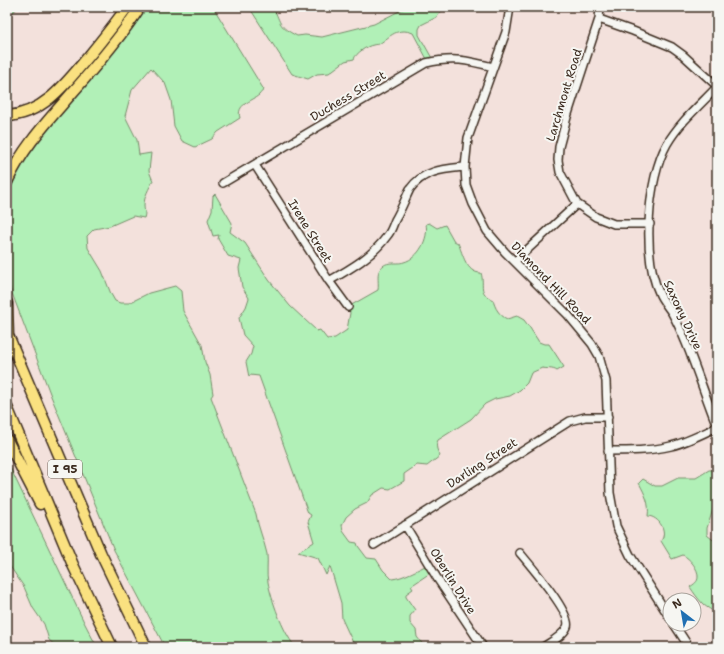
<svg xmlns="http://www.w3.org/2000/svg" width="724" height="654" font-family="'Shantell Sans',sans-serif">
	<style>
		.green { fill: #b1f0b7; stroke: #768d6a }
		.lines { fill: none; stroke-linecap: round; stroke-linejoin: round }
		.minor-casing { stroke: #3b2a1e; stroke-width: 10 }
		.highway-casing { stroke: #3b2a1e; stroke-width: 13 }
		.minor { stroke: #f6f6f2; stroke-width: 7 }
		.highway { stroke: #fae180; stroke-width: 10 }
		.labels { text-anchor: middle; stroke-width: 4; stroke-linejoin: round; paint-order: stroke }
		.shield { fill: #f6f6f2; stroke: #73675e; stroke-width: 1 }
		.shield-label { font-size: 11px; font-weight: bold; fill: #3b2a1e }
		.street-label { font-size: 12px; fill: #3b2a1e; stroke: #f6f6f2 }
	</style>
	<rect width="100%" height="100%" fill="#f3e1dc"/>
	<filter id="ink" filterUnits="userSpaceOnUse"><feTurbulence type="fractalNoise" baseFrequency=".025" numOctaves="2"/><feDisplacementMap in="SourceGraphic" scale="8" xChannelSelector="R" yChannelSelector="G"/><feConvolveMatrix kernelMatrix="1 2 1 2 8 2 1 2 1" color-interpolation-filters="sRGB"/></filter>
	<g filter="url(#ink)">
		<!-- green -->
		<path class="green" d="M7,7H18L7,19Z
			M140,7H213L264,90C262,91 261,93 259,95C251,102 236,104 240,118L218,132L212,139L195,147L182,141L174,126L171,100L165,83L151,68L132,90L125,116L137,140L139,155L151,153L149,171L153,181C149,188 144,197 144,205C144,211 146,212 144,218L133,216L110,226L94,229L87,236L88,248L102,271L111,294L115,301L120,303H129L149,293L175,286L181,291L183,311L202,345L205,362L210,375L213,394L211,397L256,514C258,528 264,540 267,554C268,563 266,573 268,582C271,599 283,632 294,645L293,647H165L114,550L51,396L7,280V182Z
			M249,7H273C282,25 278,26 297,36L305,35L322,37L374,24L407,7H444L437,17L421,25L419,29V35L433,60L428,61L413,33C397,27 391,36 379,44C377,45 376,44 373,45C367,46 356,53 354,59L345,61L329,73L317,74L308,79L292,74Z
			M215,194L232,223L230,232L245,243L269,280L290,306L317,331L320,330L327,339L335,338L347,330L350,313L348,307L378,290C379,284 377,275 379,271C385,259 396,265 404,262C419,258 429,238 426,224L429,223L437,228L445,225L454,241L458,243C463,254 466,273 481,273C485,285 477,292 493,300C495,308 499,315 507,319L517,316L524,320L530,328L539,342L544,344H549L564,367L557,371C553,368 547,369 542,368L531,373L527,383L520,390L510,396L495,399L485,404L471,419L438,440C435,446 437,450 440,456L427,466L417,465L404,474V481L390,489L383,488L372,495L367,503L355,509L346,517L342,525L343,531L351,542L357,543L358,546L367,558L376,559L383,570L392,579C403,578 419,569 429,564L433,571L411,586L413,589L406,594V597L415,610L410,616V623L416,630L417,637L425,647H355L342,619L341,603L330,566L326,575L318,558L298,552L314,542L308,522L311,515L308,513L259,376L250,375L249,377L246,362L251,354L253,346L243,335L239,318L246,307L249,298L242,287L239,268L241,260L228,256L218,239L219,235L213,236L208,220L212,210L213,196Z
			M7,461L84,622L97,647H57L49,640L44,624L33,608L24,587L7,562Z
			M709,470H717V497L707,528V535L717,543V617C713,609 708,609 703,604C698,599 694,593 690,587C694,584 698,582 698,577C699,569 689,558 683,555L672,559L661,541C668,531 659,517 648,516C650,504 645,494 639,483L643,479L655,486H662L678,478H696Z"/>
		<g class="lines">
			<defs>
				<path id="minor" d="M510,7L506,32L468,138L465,167L466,185L473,204L487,231L505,252L568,315L592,344L599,356L606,381L610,493L616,526L630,555L670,618
					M600,7L599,19L567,117L559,147L558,160L560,172L577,204L596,217L614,224H650
					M599,19L633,31L672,47L683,55L717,86
					M717,87C700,105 680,122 667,144C647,179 642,258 660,295C663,301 668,307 672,313C677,322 682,333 686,343C697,370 706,398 717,426
					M255,165L329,281L348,307
					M223,183L426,63C454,57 466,60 493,67
					M515,261L577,204
					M329,281C350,269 373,256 387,236C391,232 393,225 395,220C401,210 405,199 410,189C423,170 445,169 465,167
					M608,451C629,451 651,451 671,446C687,442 702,434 717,427
					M405,525L437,578L483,647
					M374,545L570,421L585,417H608
					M520,553C530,565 573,615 567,627C563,636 551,642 543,647
					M674,624L689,647"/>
				<path id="highway" d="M7,116C44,114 67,82 89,56C102,40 115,24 127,7
					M7,182C23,147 47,122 72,93C96,66 120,38 140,7
					M7,303L8,337
					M7,333L101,554L146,647
					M7,407L73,565L112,647
					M7,440L40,504"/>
			</defs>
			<!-- minor casing -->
			<use href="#minor" class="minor-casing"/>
			<!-- highway casing -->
			<use href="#highway" class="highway-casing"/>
			<!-- minor -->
			<use href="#minor" class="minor"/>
			<!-- highway -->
			<use href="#highway" class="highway"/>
		</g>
	</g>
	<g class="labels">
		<!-- shield labels -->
		<rect class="shield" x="48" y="460" width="34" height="18" rx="3"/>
		<g class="shield-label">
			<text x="65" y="473">I 95</text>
		</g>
		<!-- street labels -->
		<g class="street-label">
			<text transform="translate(564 95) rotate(-73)" y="4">Larchmont Road</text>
			<text transform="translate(348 96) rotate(-31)" y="4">Duchess Street</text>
			<text transform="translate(310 231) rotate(58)" y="4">Irene Street</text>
			<text transform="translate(551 283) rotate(46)" y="4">Diamond Hill Road</text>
			<text transform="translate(683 315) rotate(65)" y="4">Saxony Drive</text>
			<text transform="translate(482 463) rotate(-33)" y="4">Darling Street</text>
			<text transform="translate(453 581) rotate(58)" y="4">Oberlin Drive</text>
		</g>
	</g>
	<!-- margin -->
	<rect width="724" height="654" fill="none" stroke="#f6f6f2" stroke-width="24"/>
	<rect x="12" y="12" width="700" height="630" fill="none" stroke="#3b2a1e" stroke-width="1.5" filter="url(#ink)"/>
	<!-- north arrow -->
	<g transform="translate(682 612) rotate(329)"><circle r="19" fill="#f6f6f2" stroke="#aba49d"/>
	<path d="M0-3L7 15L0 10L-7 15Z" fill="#1f6fb2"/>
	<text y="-6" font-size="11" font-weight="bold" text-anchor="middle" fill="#3b2a1e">N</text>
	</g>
</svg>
